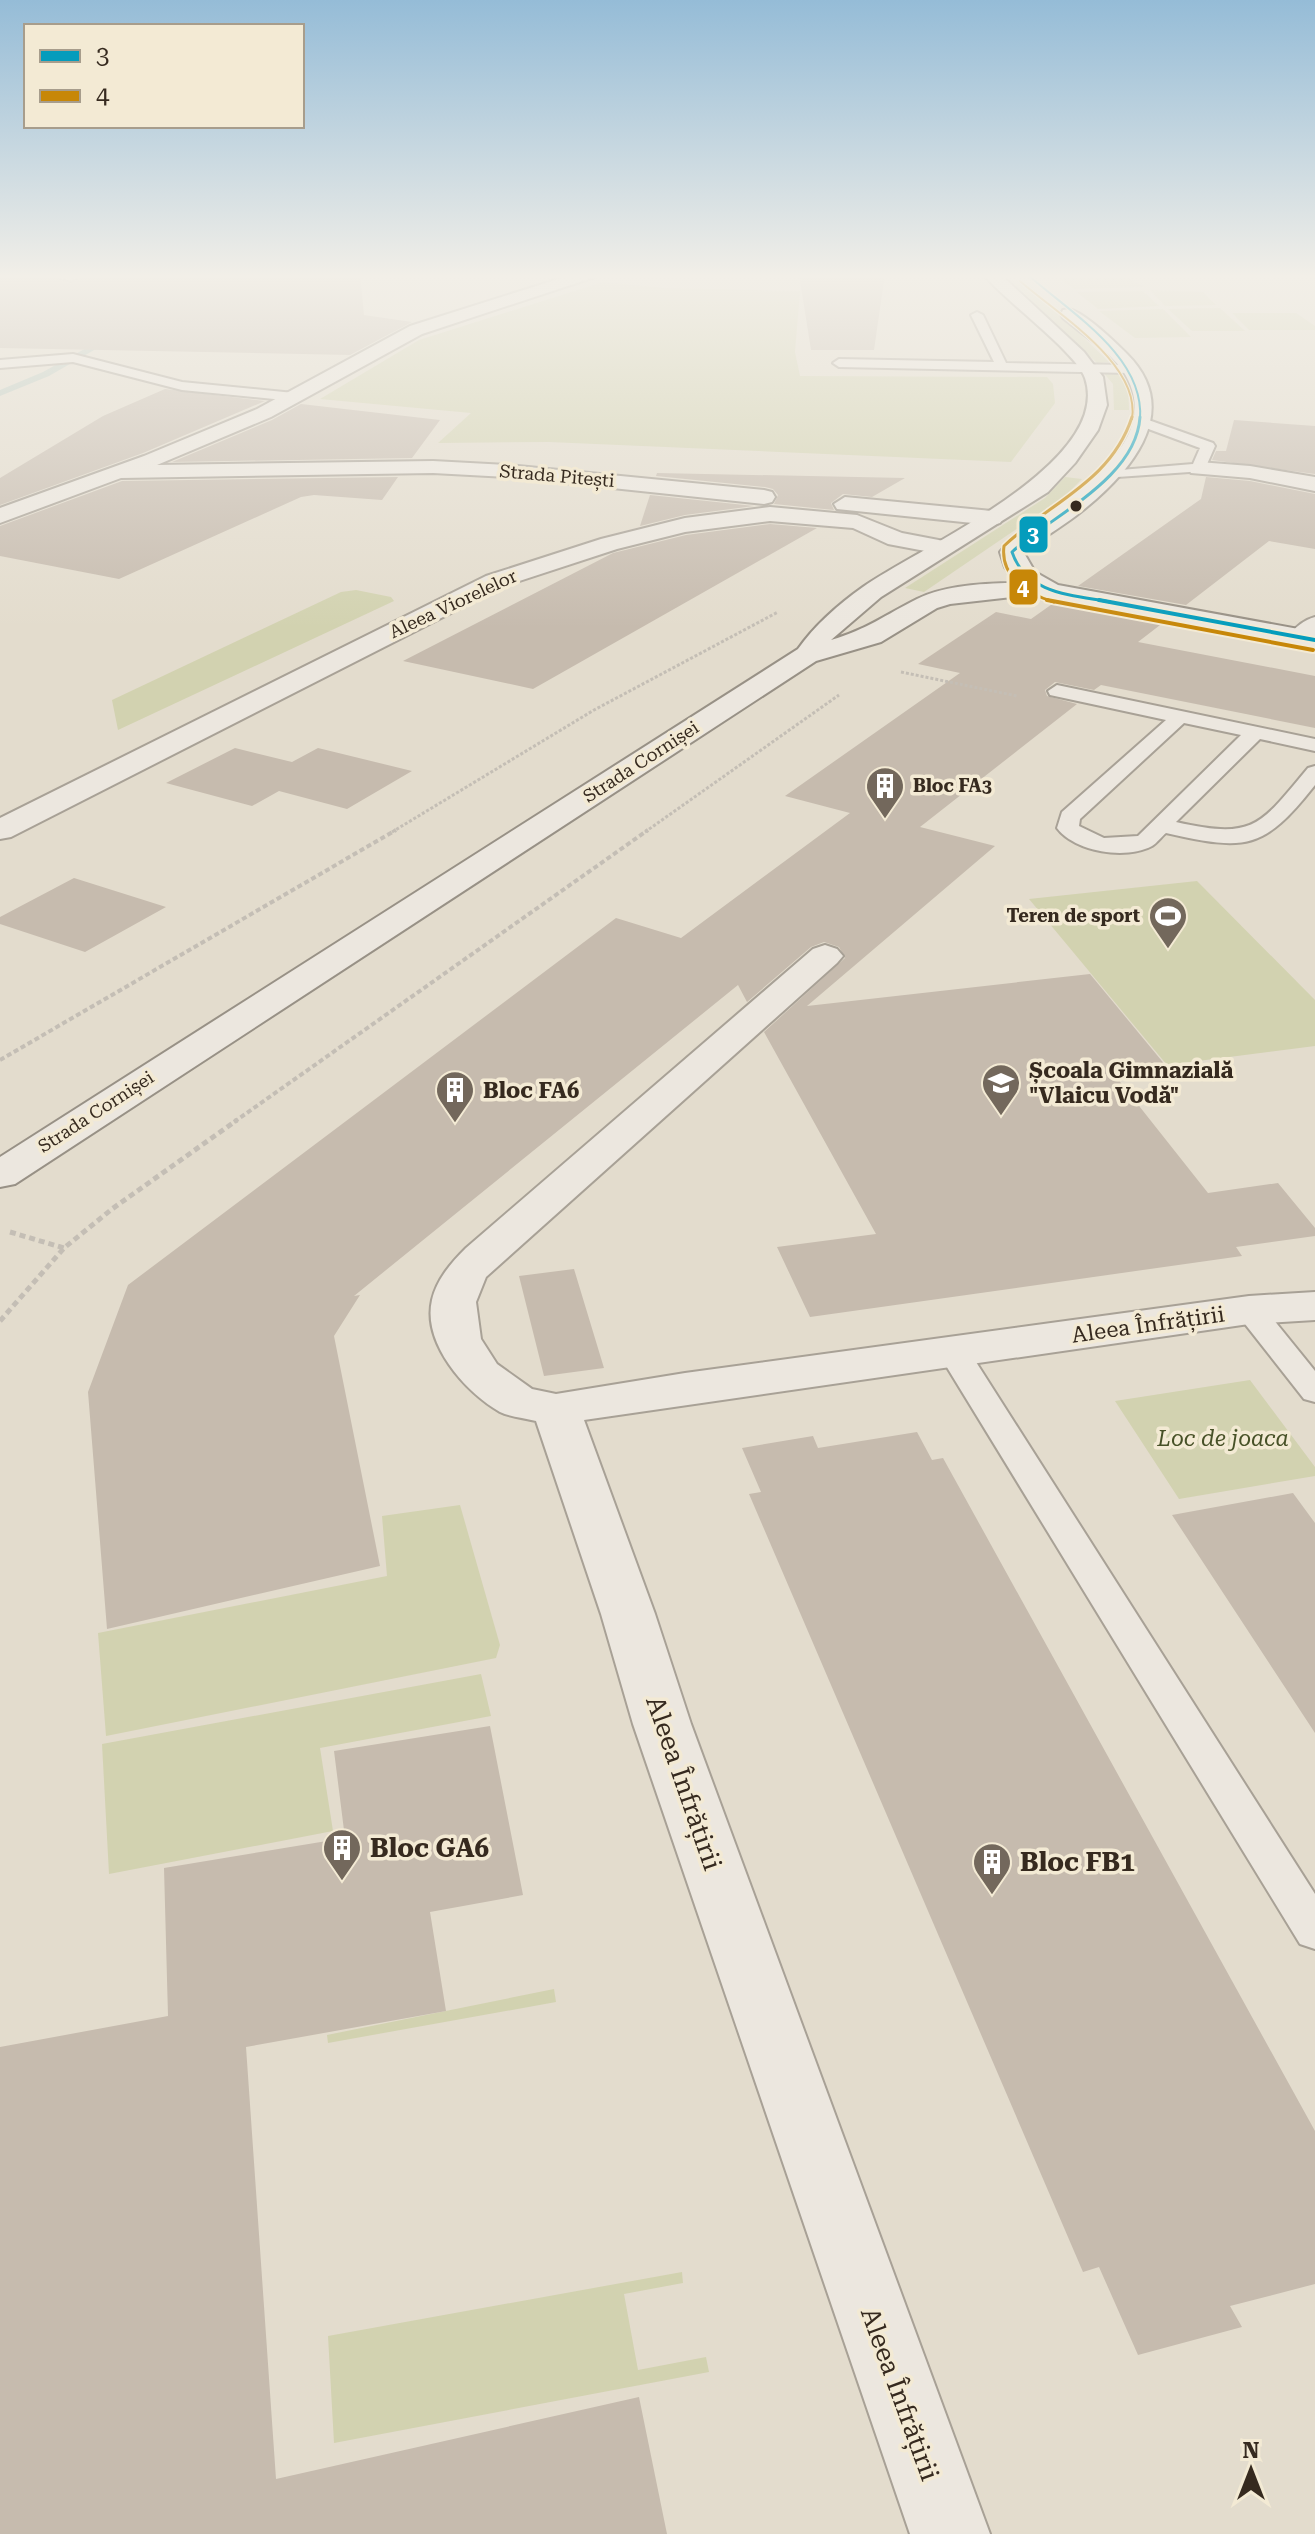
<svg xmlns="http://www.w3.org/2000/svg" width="1315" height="2534" font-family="'Roboto Serif',serif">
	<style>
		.green { fill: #d2d2b0 }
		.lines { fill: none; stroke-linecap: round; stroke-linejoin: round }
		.stream { fill: #b8c8be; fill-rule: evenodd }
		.building { fill: #c6bbae }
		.lane-casing { stroke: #a8a196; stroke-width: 4 }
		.street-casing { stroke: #a8a196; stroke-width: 4 }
		.secondary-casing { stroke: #989186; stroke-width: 4 }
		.path-far2 { stroke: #c4beb5; stroke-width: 3; stroke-dasharray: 3 2; stroke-linecap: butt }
		.path-far1 { stroke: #c4beb5; stroke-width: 4; stroke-dasharray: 5 3; stroke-linecap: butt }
		.path { stroke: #c4beb5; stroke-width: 5; stroke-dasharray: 6 4; stroke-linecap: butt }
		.lane { fill: #ece7df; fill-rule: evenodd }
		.street { fill: #ece7df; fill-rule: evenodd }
		.secondary { fill: #ece7df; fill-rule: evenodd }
		.bus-1-far2-casing { stroke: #f3ead4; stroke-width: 4 }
		.bus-1-far1-casing { stroke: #f3ead4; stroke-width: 6 }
		.bus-1-casing { stroke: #f3ead4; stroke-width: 8 }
		.bus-2-far2-casing { stroke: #f3ead4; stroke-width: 4 }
		.bus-2-far1-casing { stroke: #f3ead4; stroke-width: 6 }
		.bus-2-casing { stroke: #f3ead4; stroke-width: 8 }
		.bus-1-far2 { stroke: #059cbc; stroke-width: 2 }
		.bus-1-far1 { stroke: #059cbc; stroke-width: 3 }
		.bus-1 { stroke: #059cbc; stroke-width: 4 }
		.bus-2-far2 { stroke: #c78708; stroke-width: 2 }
		.bus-2-far1 { stroke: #c78708; stroke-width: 3 }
		.bus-2 { stroke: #c78708; stroke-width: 4 }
		.bus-dot { fill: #362a1f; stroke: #f3ead4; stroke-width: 3 }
		.labels { text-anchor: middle; stroke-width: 7; stroke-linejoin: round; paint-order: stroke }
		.far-street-label { font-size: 18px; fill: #362a1f; stroke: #f3ead4 }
		.far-poi-label { font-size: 18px; font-weight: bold; fill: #362a1f; stroke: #f3ead4; text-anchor: start }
		.poi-label { font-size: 22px; font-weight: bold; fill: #362a1f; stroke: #f3ead4; text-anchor: start }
		.street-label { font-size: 22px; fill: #362a1f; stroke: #f3ead4 }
		.park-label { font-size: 22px; font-style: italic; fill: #475127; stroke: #f3ead4 }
		.near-street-label { font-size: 26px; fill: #362a1f; stroke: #f3ead4 }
		.near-poi-label { font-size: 26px; font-weight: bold; fill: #362a1f; stroke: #f3ead4; text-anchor: start }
		.line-badge { stroke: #f3ead4; stroke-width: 3 }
		.badge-label { font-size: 22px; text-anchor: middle; font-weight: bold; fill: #fff }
	</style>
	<rect width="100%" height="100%" fill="#e3dccd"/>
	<!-- green -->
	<path class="green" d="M1054,274H1120L1145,287L1074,289Z
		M1011,281H1025L1109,362L1097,363Z
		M603,282L664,288L800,291L795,352L800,376L1047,377L1053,384L1055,403L1011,462L549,442L438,443L471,413L320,399L419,340Z
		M1150,290L1203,292L1216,305L1165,306Z
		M1143,291L1159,306L1098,309L1077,292Z
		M1220,308L1245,331H1192L1168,309Z
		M1163,309L1191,337L1135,338L1099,311Z
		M1232,313H1296L1315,326V330H1249Z
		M1102,371H1120L1128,385L1129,410H1114L1113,384Z
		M1065,477L1082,479L1065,496L924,592L905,588L1045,498Z
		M356,590L391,597L394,601L118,730L112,700L341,592Z
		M1197,881L1315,1000V1046L1167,1065L1029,899Z
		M1250,1380L1315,1467V1476L1179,1499L1115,1401Z
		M460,1505L500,1645L496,1658L106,1736L98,1633L387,1576L382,1516Z
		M481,1674L491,1716L320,1748L333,1831L109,1874L102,1744Z
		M554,1989L556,2002L328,2043L327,2035Z
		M682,2272L683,2283L624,2294L638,2370L706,2357L709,2372L334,2443L328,2336Z"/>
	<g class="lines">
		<!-- stream -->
		<path class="stream" d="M108,336L115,338L49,376L0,396V390L43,372Z"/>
	</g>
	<!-- building -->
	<path class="building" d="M0,274H42L70,284L79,279L73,274H360L364,315L412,322L350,355L0,348Z
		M799,274H885L874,350H811Z
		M165,389L265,401L143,453L0,505V478L103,416Z
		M301,404L440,420L412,458L172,462L272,420Z
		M1234,420L1315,426V474L1212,460L1216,451H1226Z
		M657,473L905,478L872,497L843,494L831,503L834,510L774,504L778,495L773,489L765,487L656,476Z
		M398,477L382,500L314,495L301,497L119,579L0,556V526L122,481Z
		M1206,477L1250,481L1315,494V549L1269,541L1186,605L1078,586L1201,499Z
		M650,495L754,506L685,515L640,526Z
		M770,524L817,528L533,689L403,661L613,553L686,535Z
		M1055,602L1164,622L1138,642L1315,676V728L1101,685L1094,690L1055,682L1045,690L1047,696L1077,704L920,827L995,846L807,1006L1090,974L1166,1066L1113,1073L1208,1193L1278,1183L1315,1228V1236L1236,1247L1242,1256L810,1317L777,1247L876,1234L764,1032L845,958L839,947L824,942L811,947L747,1002L738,985L354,1296L360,1295L334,1336L380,1566L107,1629L88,1392L128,1285L616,918L681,938L850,813L785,796L960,673L918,664L996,612L1031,619Z
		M235,748L292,762L318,748L412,771L347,809L279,791L252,806L166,783Z
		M74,878L166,907L85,952L0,924V917Z
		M574,1269L604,1368L544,1376L519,1276Z
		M917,1432L932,1460L943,1458L1315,2131V2284L1230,2306L1242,2327L1138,2355L1099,2267L1083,2272L749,1494L761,1492L742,1448L813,1436L818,1448Z
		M1293,1493L1315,1523V1733L1172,1515Z
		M490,1726L523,1895L430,1912L446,2011L246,2047L276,2479L639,2397L667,2534H0V2047L168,2016L164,1868L345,1838L334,1751Z"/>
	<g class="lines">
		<defs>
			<path id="lane" d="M45,274H65L76,278L71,281Z
				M977,312L983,315L1006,363L1130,365L1136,369L1130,373L839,367L833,363L839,359L994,362L971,315Z
				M73,354L182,382L294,393L301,397L294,401L182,390L73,362L0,368V360Z
				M1140,417L1213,443L1215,446L1204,471L1103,478V472L1108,471L1193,464L1200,448L1135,424L1133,421Z
				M1057,685L1315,739V751L1260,739L1176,822C1255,840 1260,825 1308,768L1315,766V785C1263,851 1246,851 1166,833C1162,836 1157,843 1152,846C1126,860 1075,852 1057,828L1062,812L1166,720L1050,695L1048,691ZM1184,723L1241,735L1138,836L1104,838L1079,826L1080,819Z
				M1249,1301L1260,1303L1315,1371V1402L1304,1399L1234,1310L1238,1303Z
				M953,1341L964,1344L969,1351L1315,1894V1949L1300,1944L937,1351L942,1344Z"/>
			<path id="street" d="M574,274H597L595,277L422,334L271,417L157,465L433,461L507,465L764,490L772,492L775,497L772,502L764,504L507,477L433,473L121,478L0,523V508L144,456L257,409L410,326Z
				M1199,462L1250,466L1315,477V491L1250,478L1191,473L1188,468Z
				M845,497L992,511L1000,513L1003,518L1000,523L992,525L837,509L834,504Z
				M770,507L857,515L902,533L949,542L953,547L949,552L941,554L888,544L853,528L770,521L685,532L617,549L504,586L11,837L0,839V818L486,576L601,539L685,518Z
				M1315,617V638L1301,645L1292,643L1288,637C1295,627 1304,620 1315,617Z
				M825,945L837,949L843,956L837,963L486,1277L476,1302L481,1339L497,1364L532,1389L556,1394L685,1373L1249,1296L1315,1292V1320L1249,1324L584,1420L655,1614L691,1724L990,2534H910L633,1724L601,1614L536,1421C524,1418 510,1417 500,1412C465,1392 422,1343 432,1300C437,1279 451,1263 466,1248L813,949Z"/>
			<path id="secondary" d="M983,274H1000L1084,352L1103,377L1107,405L1098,430L1075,463L1048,492L881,597L831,640C868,629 885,615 917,599C945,585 987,583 1017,583L1005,567L1000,552L1004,547C1045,506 1174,450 1123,371C1108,350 1082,334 1063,318L1061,314L1063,310L1069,309C1085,313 1115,342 1127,354C1186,413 1127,476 1077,515C1060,528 1042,538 1026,551L1024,553L1035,572L1058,585L1315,632V648L1052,598L1012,597L950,604L937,608L881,642L816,661L15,1184L0,1187V1157L798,649C815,625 839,604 863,587C918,548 1114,463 1085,378C1076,352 1004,300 983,274Z"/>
		</defs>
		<!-- lane casing -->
		<use href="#lane" class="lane-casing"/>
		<!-- street casing -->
		<use href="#street" class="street-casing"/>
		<!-- secondary casing -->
		<use href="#secondary" class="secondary-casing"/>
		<!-- path-far2 -->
		<path class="path-far2" d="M901,672L1017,696
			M392,832L594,710L778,612
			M645,832L839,695"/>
		<!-- path-far1 -->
		<path class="path-far1" d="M0,1060L396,830
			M234,1122L648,830"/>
		<!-- path -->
		<path class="path" d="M10,1232L64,1248
			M0,1321L64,1248L112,1209L237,1120"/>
		<!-- lane -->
		<use href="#lane" class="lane"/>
		<!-- street -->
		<use href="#street" class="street"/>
		<!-- secondary -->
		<use href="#secondary" class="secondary"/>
		<defs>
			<path id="bus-1-far2" d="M1027,274C1069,312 1145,356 1140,419"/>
			<path id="bus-1-far1" d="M1110,602C1072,595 1026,594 1012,552C1052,515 1136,479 1140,417"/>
			<path id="bus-1" d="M1099,600L1315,640"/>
			<path id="bus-2-far2" d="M1020,281C1057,314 1141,364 1132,419"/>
			<path id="bus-2-far1" d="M1054,602C1027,594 1000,576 1004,546C1050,502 1111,482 1132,417"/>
			<path id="bus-2" d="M1047,600L1313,650"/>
		</defs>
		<!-- bus-1-far2 casing -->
		<use href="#bus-1-far2" class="bus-1-far2-casing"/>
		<!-- bus-1-far1 casing -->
		<use href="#bus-1-far1" class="bus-1-far1-casing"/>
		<!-- bus-1 casing -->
		<use href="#bus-1" class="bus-1-casing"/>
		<!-- bus-2-far2 casing -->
		<use href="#bus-2-far2" class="bus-2-far2-casing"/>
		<!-- bus-2-far1 casing -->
		<use href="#bus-2-far1" class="bus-2-far1-casing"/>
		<!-- bus-2 casing -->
		<use href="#bus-2" class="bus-2-casing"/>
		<!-- bus-1-far2 -->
		<use href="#bus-1-far2" class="bus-1-far2"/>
		<!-- bus-1-far1 -->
		<use href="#bus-1-far1" class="bus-1-far1"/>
		<!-- bus-1 -->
		<use href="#bus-1" class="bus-1"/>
		<!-- bus-2-far2 -->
		<use href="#bus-2-far2" class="bus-2-far2"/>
		<!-- bus-2-far1 -->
		<use href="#bus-2-far1" class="bus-2-far1"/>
		<!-- bus-2 -->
		<use href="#bus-2" class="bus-2"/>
	</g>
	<!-- sky -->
	<linearGradient id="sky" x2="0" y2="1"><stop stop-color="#95bcd7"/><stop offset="0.44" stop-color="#f2efe8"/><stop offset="1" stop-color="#f2efe8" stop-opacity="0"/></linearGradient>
	<rect width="1315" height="628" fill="url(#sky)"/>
	<!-- icons -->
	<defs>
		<symbol id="building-pin" viewBox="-11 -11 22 30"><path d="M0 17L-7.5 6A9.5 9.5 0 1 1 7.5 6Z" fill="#73685c" stroke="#f3ead4"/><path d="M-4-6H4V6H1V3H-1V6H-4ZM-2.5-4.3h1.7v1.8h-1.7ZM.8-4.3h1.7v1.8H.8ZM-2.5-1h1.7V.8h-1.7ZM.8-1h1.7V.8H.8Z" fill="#fff"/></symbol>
		<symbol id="stadium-pin" viewBox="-11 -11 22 30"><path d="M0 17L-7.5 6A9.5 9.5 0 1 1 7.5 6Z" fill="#73685c" stroke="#f3ead4"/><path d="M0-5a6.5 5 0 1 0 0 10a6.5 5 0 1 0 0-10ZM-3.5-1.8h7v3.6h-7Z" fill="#fff"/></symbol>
		<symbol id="school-pin" viewBox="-11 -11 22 30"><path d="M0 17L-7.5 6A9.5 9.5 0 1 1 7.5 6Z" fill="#73685c" stroke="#f3ead4"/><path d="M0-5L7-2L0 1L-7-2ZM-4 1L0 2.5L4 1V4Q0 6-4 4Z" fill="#fff"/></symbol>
	</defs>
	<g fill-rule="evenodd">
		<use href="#building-pin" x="863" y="764" width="44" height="60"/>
		<use href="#stadium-pin" x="1146" y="894" width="44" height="60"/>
		<use href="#school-pin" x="979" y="1061" width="44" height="60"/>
		<use href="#building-pin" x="433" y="1068" width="44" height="60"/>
		<use href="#building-pin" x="320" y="1826" width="44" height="60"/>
		<use href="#building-pin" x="970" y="1840" width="44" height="60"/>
	</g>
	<!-- markers -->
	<circle class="bus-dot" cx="1076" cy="506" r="7"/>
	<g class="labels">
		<!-- far-street labels -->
		<g class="far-street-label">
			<text transform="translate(557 476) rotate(5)" y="6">Strada Pitești</text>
			<text transform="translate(453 604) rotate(-25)" y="6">Aleea Viorelelor</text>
			<text transform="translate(641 762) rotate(-33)" y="6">Strada Cornișei</text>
			<text transform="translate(96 1112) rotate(-33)" y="6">Strada Cornișei</text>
		</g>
		<!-- far-poi labels -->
		<g class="far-poi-label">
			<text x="913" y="792">Bloc FA3</text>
			<text x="1140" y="922" text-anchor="end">Teren de sport</text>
		</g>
		<!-- poi labels -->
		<g class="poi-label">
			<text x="1029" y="1078">Școala Gimnazială<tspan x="1029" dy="25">"Vlaicu Vodă"</tspan></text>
			<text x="483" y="1098">Bloc FA6</text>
		</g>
		<!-- street labels -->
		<g class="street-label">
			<text transform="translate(1148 1324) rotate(-8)" y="8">Aleea Înfrățirii</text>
		</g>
		<!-- park labels -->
		<g class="park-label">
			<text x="1223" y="1446">Loc de joaca</text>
		</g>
		<!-- near-street labels -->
		<g class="near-street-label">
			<text transform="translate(684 1783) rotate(71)" y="9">Aleea Înfrățirii</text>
			<text transform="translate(900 2394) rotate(70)" y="9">Aleea Înfrățirii</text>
		</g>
		<!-- near-poi labels -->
		<g class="near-poi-label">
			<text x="370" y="1857">Bloc GA6</text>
			<text x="1020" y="1871">Bloc FB1</text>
		</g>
	</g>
	<g class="line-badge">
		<rect x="1018" y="515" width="31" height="39" rx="8" fill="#059cbc"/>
		<rect x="1008" y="568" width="31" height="38" rx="8" fill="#c78708"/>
	</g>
	<g class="badge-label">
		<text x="1033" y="542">3</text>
		<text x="1023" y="595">4</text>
	</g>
	<!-- legend -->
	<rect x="24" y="24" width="280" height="104" fill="#f3ead4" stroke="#a79d8c" stroke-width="2"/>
	<rect x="40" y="50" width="40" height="12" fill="#059cbc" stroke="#a79d8c" stroke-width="2"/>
	<text x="96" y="64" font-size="24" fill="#362a1f">3</text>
	<rect x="40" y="90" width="40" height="12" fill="#c78708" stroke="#a79d8c" stroke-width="2"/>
	<text x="96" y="104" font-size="24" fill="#362a1f">4</text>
	<!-- north arrow -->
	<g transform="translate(1251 2470)" stroke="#f3ead4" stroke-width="6" paint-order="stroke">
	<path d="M0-6L14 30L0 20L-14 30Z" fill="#362a1f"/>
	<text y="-12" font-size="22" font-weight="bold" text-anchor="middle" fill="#362a1f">N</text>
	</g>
</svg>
